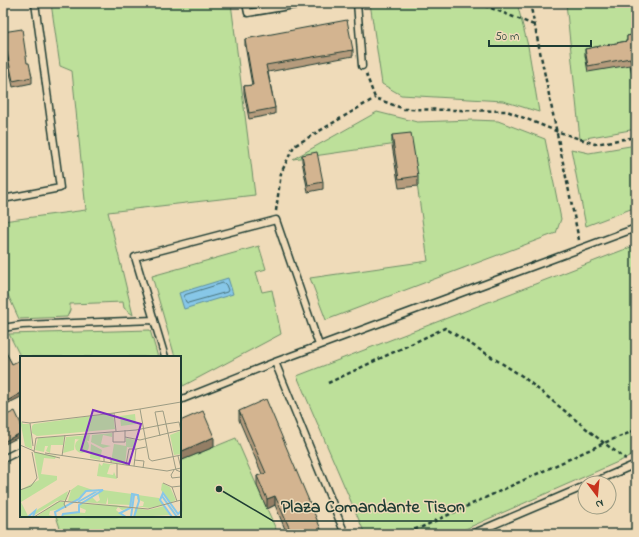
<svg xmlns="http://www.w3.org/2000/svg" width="639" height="537" viewBox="0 0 639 537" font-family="'Indie Flower',sans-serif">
<rect width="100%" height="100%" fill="#efdbb9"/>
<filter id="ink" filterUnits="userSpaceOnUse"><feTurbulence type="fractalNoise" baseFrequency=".025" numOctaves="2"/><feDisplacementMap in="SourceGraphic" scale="8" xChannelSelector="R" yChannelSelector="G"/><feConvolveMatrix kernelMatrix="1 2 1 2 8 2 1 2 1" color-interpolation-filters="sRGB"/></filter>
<g filter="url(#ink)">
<!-- green -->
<path fill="#bde09a" stroke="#6e8e67" d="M 51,3 L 231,3 L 255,195 L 108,212 L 133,315 L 124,308 L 123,302 L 70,304 L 70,310 L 67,317 L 19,319 L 3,284 L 3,221 L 86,210 L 72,71 L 60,66 Z
M 370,3 L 517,3 L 528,46 L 539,112 L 503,101 L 401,95 L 382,84 Z
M 566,3 L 636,3 L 636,129 L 580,139 Z
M 377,112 L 417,122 L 473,120 L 498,121 L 545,139 L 561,219 L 556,233 L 326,320 L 310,278 L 428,261 L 411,142 L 293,159 Z
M 636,145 L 636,207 L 586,226 L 571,149 L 589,153 Z
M 636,245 L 636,454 L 454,534 L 365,534 L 297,376 Z
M 259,246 L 266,269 L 256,272 L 262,292 L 272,290 L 281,334 L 183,386 L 180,373 L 180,357 L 175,357 L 152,276 Z
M 150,330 L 158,357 L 21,357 L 21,358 L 9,334 Z
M 236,438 L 278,534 L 62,534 L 56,516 L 180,516 L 180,461 Z"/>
<!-- water -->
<path fill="#87c7e8" stroke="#5d90a0" d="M 228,278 L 233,294 L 184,309 L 179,293 Z"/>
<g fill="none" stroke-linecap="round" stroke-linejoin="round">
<!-- shore -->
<path stroke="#49747c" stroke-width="1" d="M 224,283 L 226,285 L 228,290 L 227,292 L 188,303 L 186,302 L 184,297 L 185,295 Z"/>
<defs>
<path id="lane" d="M 246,3 L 248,13 L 306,3
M 357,3 L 362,66
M 3,199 L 60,188 L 35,3
M 3,328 L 22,325 L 154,320
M 165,357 L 135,257 L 276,220 L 319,345
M 275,362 L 345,534
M 180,400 L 275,362 L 636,228
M 3,459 L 21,450
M 592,483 L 636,464
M 472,534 L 585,486"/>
</defs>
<!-- lane casing -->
<use href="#lane" stroke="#1f3d34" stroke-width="9"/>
<!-- path -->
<path stroke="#1f3d34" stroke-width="2.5" stroke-dasharray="4 3" stroke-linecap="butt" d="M 478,3 L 534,25
M 530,3 L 579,240
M 366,74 L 375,98 L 404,109 L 507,111 L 556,131 L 595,144 L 636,137
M 276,211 L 281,173 L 294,146 L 375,98
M 328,383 L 445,328 L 522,376 L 604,443 L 626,459
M 401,534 L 422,527 L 604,443 L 636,430"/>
<!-- lane -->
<use href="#lane" stroke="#efdbb9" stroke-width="6"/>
</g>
<!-- wall -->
<path fill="#b59b7c" stroke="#1f3d34" d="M 3,32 L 27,63 L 32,77 L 32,83 L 13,87 L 7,58 L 3,59 Z
M 636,34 L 636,72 L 632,73 L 630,65 L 588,72 L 585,55 L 585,49 L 627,41 L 627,36 Z
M 245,39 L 353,50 L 353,56 L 268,72 L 275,108 L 275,114 L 249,119 L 244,93 L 244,86 L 252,85 L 245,45 Z
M 392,135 L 418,176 L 418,186 L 399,188 L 392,145 Z
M 302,155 L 323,182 L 323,189 L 308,192 L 302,161 Z
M 3,347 L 12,364 L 7,404 L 3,397 Z
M 239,411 L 323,534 L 287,534 L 275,505 L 267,509 L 257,486 L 257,476 L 262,474 L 239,420 Z"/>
<!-- shaded-wall -->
<path fill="#947e65" stroke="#1f3d34" d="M 21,393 L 21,397 L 7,404 L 7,401 Z
M 21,433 L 21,436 L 3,445 L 3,442 Z
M 214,437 L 214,447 L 180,461 L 180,452 Z
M 275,496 L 275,505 L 267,509 L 267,499 Z"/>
<!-- building -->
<path fill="#d3b490" stroke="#1f3d34" d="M 347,20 L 353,50 L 266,65 L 275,108 L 249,113 L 244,86 L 253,85 L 245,39 Z
M 22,29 L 27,63 L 29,63 L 32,77 L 13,81 L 7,52 L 3,52 L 3,32 Z
M 636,34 L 636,66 L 632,66 L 630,58 L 588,66 L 585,49 L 627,41 L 627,36 Z
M 411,133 L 418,176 L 399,179 L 392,135 Z
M 317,152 L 323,182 L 308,185 L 302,155 Z
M 3,347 L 12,364 L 20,360 L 21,361 L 21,393 L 7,401 L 3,393 Z
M 266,399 L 323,534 L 292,534 L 275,496 L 267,499 L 257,476 L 266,473 L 239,411 Z
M 15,411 L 21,424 L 21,433 L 3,442 L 3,417 Z
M 203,411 L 214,437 L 180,452 L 180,421 Z"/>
</g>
<!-- overview -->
<g transform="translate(20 356)">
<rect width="161" height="161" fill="#efdbb9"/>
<path d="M 93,57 L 95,73 L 17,80 L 12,77 L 12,70 L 14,68 ZM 115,58 L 116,68 L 101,70 L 100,60 ZM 0,64 L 3,68 L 10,68 L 12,93 L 5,90 ZM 160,75 L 161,98 L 154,99 L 150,79 ZM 92,77 L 92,81 L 83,79 L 81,88 L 91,90 L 83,92 L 71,86 L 72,79 ZM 70,79 L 69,85 L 55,83 L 54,94 L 43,97 L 46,81 ZM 44,80 L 43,89 L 31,89 L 30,97 L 26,95 L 28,90 L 25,90 L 24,96 L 15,94 L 18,82 ZM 106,82 L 115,84 L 116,92 L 107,91 L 105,108 L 91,106 L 94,88 L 106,90 ZM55 90a7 7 0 1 1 14 0a7 7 0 1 1-14 0ZM 71,88 L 82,94 L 80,104 L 70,102 ZM 14,96 L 36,100 L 35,103 L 24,102 L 21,118 L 37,120 L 37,124 L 1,146 L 8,160 L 0,161 L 0,134 L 19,124 ZM 79,107 L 82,110 L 83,107 L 96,109 L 90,109 L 87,118 L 93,119 L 94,116 L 97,123 L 77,120 ZM 142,127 L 150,131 L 156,144 L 150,147 L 141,134 ZM 58,129 L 73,134 L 66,135 L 55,145 L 48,145 L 51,134 ZM 83,134 L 112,138 L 111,149 L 88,148 L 88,141 L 86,148 L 62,146 L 72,141 L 77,146 L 80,144 L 78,137 ZM 48,135 L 46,144 L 37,145 L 13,160 L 15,155 ZM 118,139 L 139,142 L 143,149 L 129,152 L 116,150 L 123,150 L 124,146 L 117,143 ZM 37,146 L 45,146 L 45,152 L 30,155 L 29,159 L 36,161 L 16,161 ZM 60,148 L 96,149 L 110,152 L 102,154 L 98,151 L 96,154 L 104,161 L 43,161 L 43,158 L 55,156 L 65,157 L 66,154 L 59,151 ZM 144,150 L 151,159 L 114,161 L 115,152 L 128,154 Z" fill="#bde09a"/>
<path fill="none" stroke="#87c7e8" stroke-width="2" d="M 142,140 L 157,161M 58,146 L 79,134M 8,161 L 15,155 L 13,161M 36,161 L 35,156 L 59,143 L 66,135 L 83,134 L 59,149 L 59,156 L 43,158 L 42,161M 106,161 L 100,157 L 110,152 L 112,138 L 118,139 L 119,145 L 114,161M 111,161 L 114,139M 152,161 L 140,144 L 143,137 L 158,158 L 161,155"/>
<path fill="none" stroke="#9c9c84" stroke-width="1" d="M 120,53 L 161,46M 2,66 L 10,67 L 13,90M 10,67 L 94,57M 96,75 L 94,57 L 120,53 L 129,103 L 132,105 L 161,99M 93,76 L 93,86 L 105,86 L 105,74M 140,80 L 135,56 L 143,55 L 146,68 L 159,66 L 161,75M 105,81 L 120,84 L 161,74M 0,89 L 14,95M 25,97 L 147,115 L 161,112M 42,100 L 45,79M 158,100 L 161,112M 40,102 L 14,96 L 16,82 L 116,74 L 146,68 L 156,114 L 161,116M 114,104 L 124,105 L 123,112M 84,106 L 84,101 L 91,102 L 91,107M 97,108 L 97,122M 106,109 L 109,93 L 116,93M 114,110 L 116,93 L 126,91M 154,114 L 151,119 L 152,122 L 161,121M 143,127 L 152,131 L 161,130M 152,131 L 157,145M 0,134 L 11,130 L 17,122 L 12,96M 46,152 L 44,148 L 50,134M 14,161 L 40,145 L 128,153 L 161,144"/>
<path fill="#7b2cbf" fill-opacity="0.15" stroke="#7b2cbf" stroke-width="2" d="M 73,54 L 121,68 L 109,108 L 61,94 Z"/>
<rect width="161" height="161" fill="none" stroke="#1f3d34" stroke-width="2"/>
</g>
<!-- callouts -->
<path fill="none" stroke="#1f3d34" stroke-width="1.5" d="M219 489L273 521H473"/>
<circle fill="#1f3d34" stroke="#efdbb9" stroke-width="1.5" cx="219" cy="489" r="4"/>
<g font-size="18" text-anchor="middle" font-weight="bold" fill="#1f3d34" stroke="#efdbb9" stroke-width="3" stroke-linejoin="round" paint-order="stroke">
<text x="373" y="512">Plaza Comandante Tison</text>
</g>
<!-- margin -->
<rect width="639" height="537" fill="none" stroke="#efdbb9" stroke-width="16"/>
<rect x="8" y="8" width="623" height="521" fill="none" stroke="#1f3d34" stroke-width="1.5" filter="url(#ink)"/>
<!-- north arrow -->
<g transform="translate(597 495) rotate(164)"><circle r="19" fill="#efdbb9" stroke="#9c9c84"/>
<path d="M0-3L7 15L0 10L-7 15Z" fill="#c8321e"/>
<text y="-6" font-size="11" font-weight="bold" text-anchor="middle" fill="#1f3d34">N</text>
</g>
<!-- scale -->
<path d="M489 40v6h102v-6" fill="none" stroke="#1f3d34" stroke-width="2"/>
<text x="495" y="40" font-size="12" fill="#1f3d34" stroke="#efdbb9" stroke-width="3" paint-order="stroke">50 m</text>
</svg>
